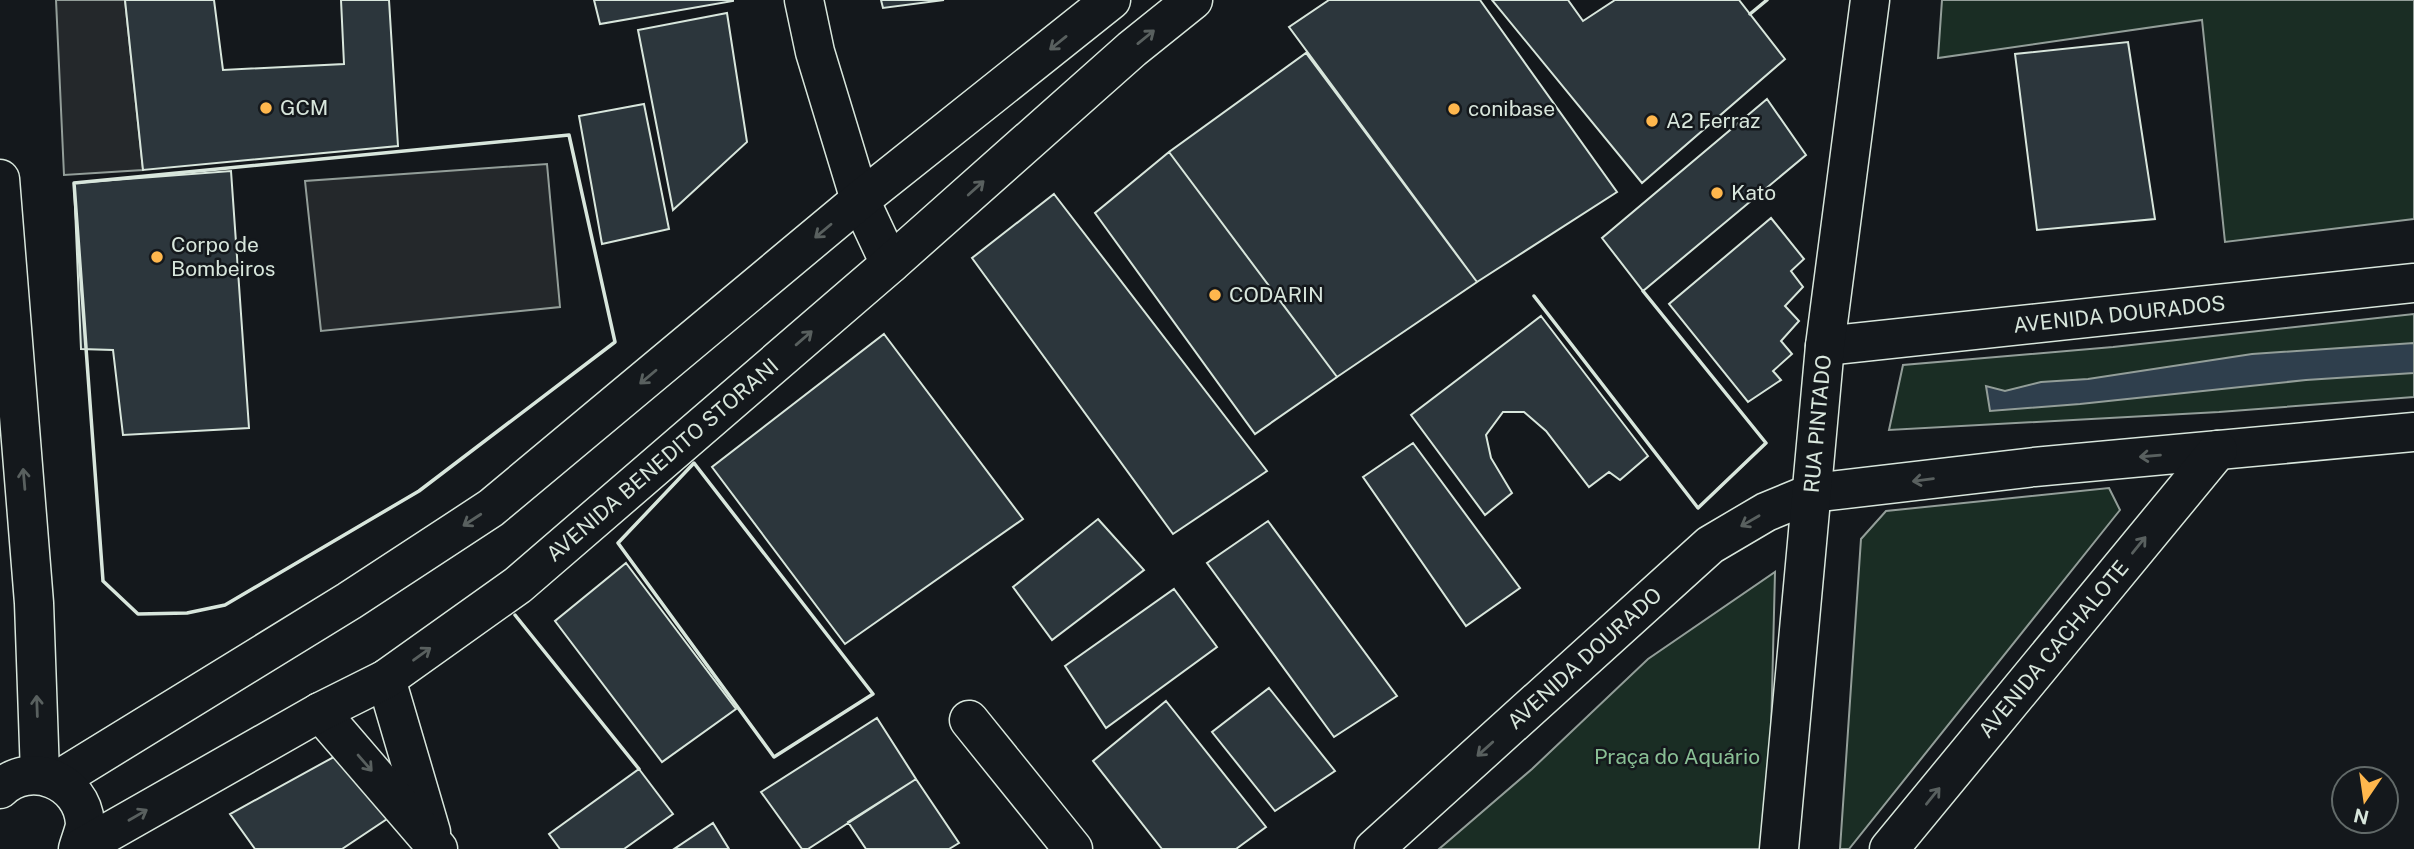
<svg xmlns="http://www.w3.org/2000/svg" width="2414" height="849" viewBox="0 0 2414 849" font-family="'Public Sans',sans-serif">
<rect width="100%" height="100%" fill="#14181c"/>
<!-- green -->
<path fill="#1a2d24" stroke="#939e99" stroke-width="2" d="M 1942,0 L 2414,0 L 2414,219 L 2225,242 L 2202,20 L 1938,58 Z
M 2414,314 L 2414,397 L 2219,412 L 1889,430 L 1903,365 L 2113,347 Z
M 2109,488 L 2120,510 L 1849,849 L 1840,849 L 1861,539 L 1886,511 Z
M 1775,572 L 1771,734 L 1762,849 L 1439,849 L 1532,769 L 1648,659 Z"/>
<!-- parking -->
<path fill="#24282b" stroke="#939e99" stroke-width="2" d="M 56,0 L 125,0 L 143,170 L 64,175 Z
M 547,164 L 560,307 L 321,331 L 305,181 Z"/>
<!-- water -->
<path fill="#2f3f4d" stroke="#939e99" stroke-width="2" d="M 2414,343 L 2414,373 L 2306,380 L 2080,404 L 1990,411 L 1986,386 L 2005,391 L 2041,382 L 2088,379 L 2252,354 Z"/>
<!-- building -->
<path fill="#2c363c" stroke="#d8e6dc" stroke-width="2" d="M 125,0 L 214,0 L 223,70 L 344,64 L 341,0 L 389,0 L 398,146 L 143,170 Z
M 594,0 L 733,0 L 733,1 L 600,24 Z
M 881,0 L 944,0 L 883,8 Z
M 1329,0 L 1480,0 L 1617,192 L 1477,282 L 1289,27 Z
M 1492,0 L 1568,0 L 1583,21 L 1615,0 L 1739,0 L 1785,59 L 1642,183 Z
M 727,13 L 747,142 L 673,210 L 638,30 Z
M 2128,42 L 2155,219 L 2037,230 L 2015,54 Z
M 1306,53 L 1477,282 L 1337,377 L 1169,152 Z
M 1767,99 L 1806,155 L 1643,291 L 1602,238 Z
M 644,104 L 669,229 L 602,244 L 579,116 Z
M 1169,152 L 1337,377 L 1255,434 L 1095,213 Z
M 231,171 L 249,428 L 123,435 L 113,350 L 81,349 L 74,183 Z
M 1054,194 L 1267,471 L 1173,534 L 972,258 Z
M 1771,218 L 1804,259 L 1791,271 L 1803,287 L 1785,306 L 1799,321 L 1781,341 L 1792,354 L 1773,371 L 1781,380 L 1748,402 L 1669,304 Z
M 1541,316 L 1648,456 L 1620,480 L 1609,472 L 1589,487 L 1546,431 L 1524,412 L 1503,412 L 1486,435 L 1491,458 L 1512,493 L 1485,515 L 1411,415 Z
M 884,334 L 1023,519 L 845,644 L 712,467 Z
M 1413,443 L 1520,588 L 1466,626 L 1363,477 Z
M 1098,519 L 1144,570 L 1052,640 L 1013,587 Z
M 1268,521 L 1397,696 L 1334,737 L 1207,563 Z
M 626,563 L 736,709 L 662,762 L 555,621 Z
M 1174,589 L 1217,647 L 1106,728 L 1065,666 Z
M 1269,688 L 1335,771 L 1275,811 L 1212,732 Z
M 1166,701 L 1266,827 L 1236,849 L 1162,849 L 1093,761 Z
M 877,718 L 916,779 L 808,849 L 802,849 L 761,792 Z
M 341,753 L 387,819 L 342,849 L 255,849 L 230,814 Z
M 639,769 L 673,814 L 624,849 L 560,849 L 549,834 Z
M 916,779 L 959,843 L 949,849 L 866,849 L 848,822 Z
M 713,823 L 729,849 L 674,849 Z"/>
<g fill="none" stroke-linecap="round" stroke-linejoin="round">
<defs>
<g id="minor">
<path d="M 804,0 L 815,52 L 860,200 L 890,264"/>
<path d="M 0,179 L 34,603 L 40,774"/>
<path id="s1" d="M 1825,346 L 2414,283"/>
<path d="M 386,679 L 431,832"/>
<path d="M 320,712 L 438,849"/>
<path d="M 969,720 L 1073,849"/>
<path id="s2" d="M 1374,849 L 1710,545 L 1766,512 L 1812,493 L 2034,467 L 2414,432"/>
<path id="s3" d="M 1779,849 L 1825,346 L 1870,0"/>
<path id="s4" d="M 1889,849 L 2218,450"/>
</g>
<g id="secondary">
<path d="M 58,780 L 349,601 L 491,508 L 860,200 L 1111,0"/>
<path d="M 0,789 C 30,760 82,780 85,823 C 85,830 80,841 78,849"/>
<path id="s5" d="M 79,849 L 320,712 L 386,679 L 518,585 L 890,264 L 1132,49 L 1193,0"/>
</g>
</defs>
<!-- minor casing -->
<use href="#minor" stroke="#d8e6dc" stroke-width="41"/>
<!-- secondary casing -->
<use href="#secondary" stroke="#d8e6dc" stroke-width="41"/>
<!-- minor -->
<use href="#minor" stroke="#14181c" stroke-width="38"/>
<!-- secondary -->
<use href="#secondary" stroke="#14181c" stroke-width="38"/>
<!-- wall -->
<path stroke="#d8e6dc" stroke-width="3.5" d="M 1750,14 L 1767,0
M 569,135 L 615,342 L 419,491 L 225,605 L 187,613 L 138,614 L 103,581 L 74,183 Z
M 1534,296 L 1698,508 L 1766,443 L 1643,291
M 694,463 L 873,694 L 774,757 L 618,543 Z
M 515,615 L 639,769"/>
</g>
<!-- one-way arrows -->
<defs><path id="oneway-shaft" d="M-6 0H5M1.5-3L5.5 0L1.5 3" fill="none" stroke-width="1.6" stroke-linecap="round" stroke-linejoin="round" transform="scale(1.75)"/></defs>
<g stroke="#59605f">
<use href="#oneway-shaft" transform="translate(1146 37) rotate(-39)"/>
<use href="#oneway-shaft" transform="translate(1058 43) rotate(141)"/>
<use href="#oneway-shaft" transform="translate(976 188) rotate(-42)"/>
<use href="#oneway-shaft" transform="translate(823 231) rotate(140)"/>
<use href="#oneway-shaft" transform="translate(804 338) rotate(-41)"/>
<use href="#oneway-shaft" transform="translate(648 377) rotate(140)"/>
<use href="#oneway-shaft" transform="translate(2150 456) rotate(175)"/>
<use href="#oneway-shaft" transform="translate(24 479) rotate(-95)"/>
<use href="#oneway-shaft" transform="translate(1923 480) rotate(173)"/>
<use href="#oneway-shaft" transform="translate(472 520) rotate(147)"/>
<use href="#oneway-shaft" transform="translate(1750 521) rotate(150)"/>
<use href="#oneway-shaft" transform="translate(2139 545) rotate(-51)"/>
<use href="#oneway-shaft" transform="translate(422 654) rotate(-36)"/>
<use href="#oneway-shaft" transform="translate(37 706) rotate(-92)"/>
<use href="#oneway-shaft" transform="translate(1485 749) rotate(138)"/>
<use href="#oneway-shaft" transform="translate(365 763) rotate(49)"/>
<use href="#oneway-shaft" transform="translate(1933 796) rotate(-51)"/>
<use href="#oneway-shaft" transform="translate(138 815) rotate(-30)"/>
</g>
<!-- markers -->
<g fill="#ffb74d" stroke="#14181c" stroke-width="2.5">
<circle cx="266" cy="108" r="7"/>
<circle cx="1454" cy="109" r="7"/>
<circle cx="1652" cy="121" r="7"/>
<circle cx="1717" cy="193" r="7"/>
<circle cx="157" cy="257" r="7"/>
<circle cx="1215" cy="295" r="7"/>
</g>
<g text-anchor="middle" stroke-width="5" stroke-linejoin="round" paint-order="stroke">
<!-- poi labels -->
<g font-size="21" fill="#d8e6dc" stroke="#14181c" text-anchor="start">
<text x="280" y="115">GCM</text>
<text x="1468" y="116">conibase</text>
<text x="1666" y="128">A2 Ferraz</text>
<text x="1731" y="200">Kato</text>
<text x="171" y="252">Corpo de<tspan x="171" dy="24">Bombeiros</tspan></text>
<text x="1229" y="302">CODARIN</text>
</g>
<!-- street labels -->
<g font-size="21" fill="#d8e6dc" stroke="#14181c">
<text dy="7" stroke="none"><textPath href="#s1" startOffset="296">AVENIDA DOURADOS</textPath></text>
<text dy="7" stroke="none"><textPath href="#s3" startOffset="427">RUA PINTADO</textPath></text>
<text dy="7" stroke="none"><textPath href="#s5" startOffset="704">AVENIDA BENEDITO STORANI</textPath></text>
<text dy="7" stroke="none"><textPath href="#s4" startOffset="259">AVENIDA CACHALOTE</textPath></text>
<text dy="7" stroke="none"><textPath href="#s2" startOffset="284">AVENIDA DOURADO</textPath></text>
</g>
<!-- park labels -->
<g font-size="21" fill="#8ac095" stroke="#14181c">
<text x="1677" y="764">Praça do Aquário</text>
</g>
</g>
<!-- north arrow -->
<g transform="translate(2365 800) rotate(193)"><circle r="33" fill="#14181c" stroke="#626a69" stroke-width="2"/>
<path d="M0-5L12 26L0 18L-12 26Z" fill="#ffb74d"/>
<text y="-10" font-size="19" font-weight="bold" text-anchor="middle" fill="#d8e6dc">N</text>
</g>
</svg>
